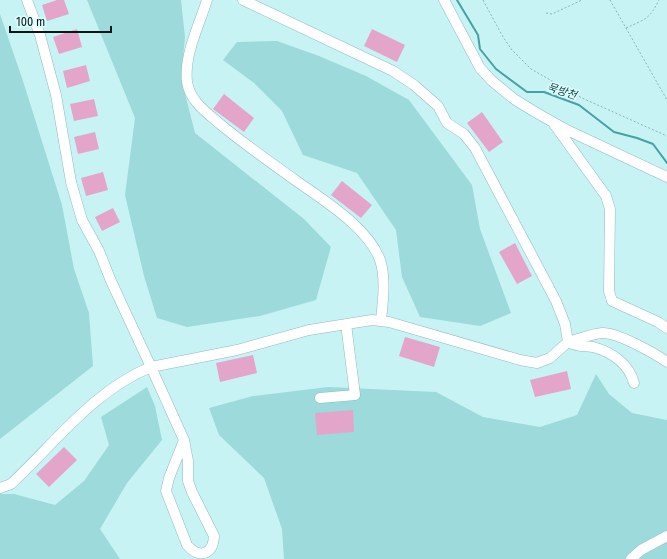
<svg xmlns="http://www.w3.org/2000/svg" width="667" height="559" viewBox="0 0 667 559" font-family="'Fira Sans Condensed','Noto Sans KR',sans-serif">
<rect width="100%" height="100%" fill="#c8f3f4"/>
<!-- green -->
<path fill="#9ddadb" d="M 87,0 L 181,0 L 185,37 L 181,78 L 195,133 L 304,219 L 331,247 L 316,300 L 260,316 L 187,327 L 157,318 L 144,276 L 125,195 L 135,118 Z
M 0,14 L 23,81 L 62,205 L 74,269 L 89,313 L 93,366 L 0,439 Z
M 277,41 L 319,56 L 366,76 L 409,100 L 472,185 L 480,229 L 511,313 L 480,326 L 420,317 L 402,277 L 396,230 L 357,173 L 303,155 L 282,111 L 254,83 L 223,60 L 237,42 Z
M 596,374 L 609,394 L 632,413 L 667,420 L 667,559 L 284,559 L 282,529 L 264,478 L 219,435 L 209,408 L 253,396 L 328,387 L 436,392 L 483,417 L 540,427 L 577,415 Z
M 147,387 L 155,406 L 162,440 L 127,483 L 100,529 L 120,559 L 0,559 L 0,494 L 14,494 L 55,505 L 84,481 L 109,445 L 101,417 Z"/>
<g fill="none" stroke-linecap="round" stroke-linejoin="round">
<!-- stream -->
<path stroke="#44a2a5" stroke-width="2" d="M 457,0 L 478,35 L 480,49 L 496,69 L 527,92 L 544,92 L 579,105 L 614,132 L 637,138 L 653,144 L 667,163"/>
</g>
<!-- building -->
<path fill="#e4a5ca" d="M 57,0 L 64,0 L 69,14 L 47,21 L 42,5 Z
M 77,29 L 82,47 L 59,54 L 53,37 Z
M 372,29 L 405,45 L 397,62 L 364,46 Z
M 86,65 L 90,81 L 67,88 L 63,71 Z
M 224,94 L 254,118 L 244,132 L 213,109 Z
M 94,99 L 98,116 L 74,121 L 70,104 Z
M 482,112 L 503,142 L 489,152 L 467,123 Z
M 95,132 L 99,149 L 78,154 L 74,137 Z
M 103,172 L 108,190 L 86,196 L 81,178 Z
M 342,181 L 372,205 L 361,218 L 331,195 Z
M 113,208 L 120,222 L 102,231 L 95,217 Z
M 515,243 L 532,276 L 517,284 L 499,252 Z
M 405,337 L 440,347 L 434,367 L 399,356 Z
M 253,355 L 257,373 L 220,382 L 216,363 Z
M 567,371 L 571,389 L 535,397 L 530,380 Z
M 353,410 L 354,432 L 317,435 L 315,413 Z
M 64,447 L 77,460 L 49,487 L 36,474 Z"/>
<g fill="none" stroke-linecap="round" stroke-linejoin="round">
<defs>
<path id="minor" d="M 207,0 C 199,26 184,54 187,82 C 190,101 206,112 220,124 C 244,144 270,162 295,180 C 323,200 368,227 380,260 C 386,277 383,302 381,320
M 444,0 L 480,68 L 492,81 L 514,99 L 535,112 L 567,130 L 667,177
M 554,124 L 606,196 L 610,209 L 609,291 L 612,301 L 658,322 L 667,328
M 568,342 C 579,339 591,334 602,333 C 617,332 654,353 667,362
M 568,342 C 580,348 582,345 593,347 C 612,352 629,364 634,383
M 320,398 L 355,395 L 346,324
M 184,440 L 169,478 L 166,491 L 187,545 C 199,559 213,555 214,536 L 192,492 L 188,481 L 188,461 L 184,440 L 151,367 L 237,350 L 309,330 L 372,320 L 389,322 L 520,360 L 537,363 L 550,358 L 568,342 L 565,324 L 556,301 L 475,148 L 464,134 L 447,123 L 438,106 L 414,85 L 393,71 L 243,0
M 0,488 L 11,484 C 55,443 94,390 151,367 L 111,281 L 99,251 L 82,220 L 71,182 L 56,95 L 40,35 L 27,0
M 631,559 L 641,550 L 667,536"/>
</defs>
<!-- minor casing -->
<use href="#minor" stroke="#91babb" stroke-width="11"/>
<!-- path -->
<path stroke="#8eb1b2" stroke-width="1" stroke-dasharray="2 2" stroke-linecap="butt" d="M 483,0 L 503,37 L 512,50 L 531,69 L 582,98 L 667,136
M 610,0 L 667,100
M 546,13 L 552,14 L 582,0
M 626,28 C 645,19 649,20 659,0"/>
<!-- minor -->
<use href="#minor" stroke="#fff" stroke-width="10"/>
</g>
<g text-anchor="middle" stroke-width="3" stroke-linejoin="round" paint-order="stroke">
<!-- water labels -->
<g font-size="11" font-style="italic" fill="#174243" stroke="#dcfeff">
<text transform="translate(562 91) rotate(18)" y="4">묵방천</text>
</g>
</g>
<!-- scale -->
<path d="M10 26v6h101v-6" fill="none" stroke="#071717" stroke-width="2"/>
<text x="16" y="26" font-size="12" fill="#071717" stroke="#dcfeff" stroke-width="3" paint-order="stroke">100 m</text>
</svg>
